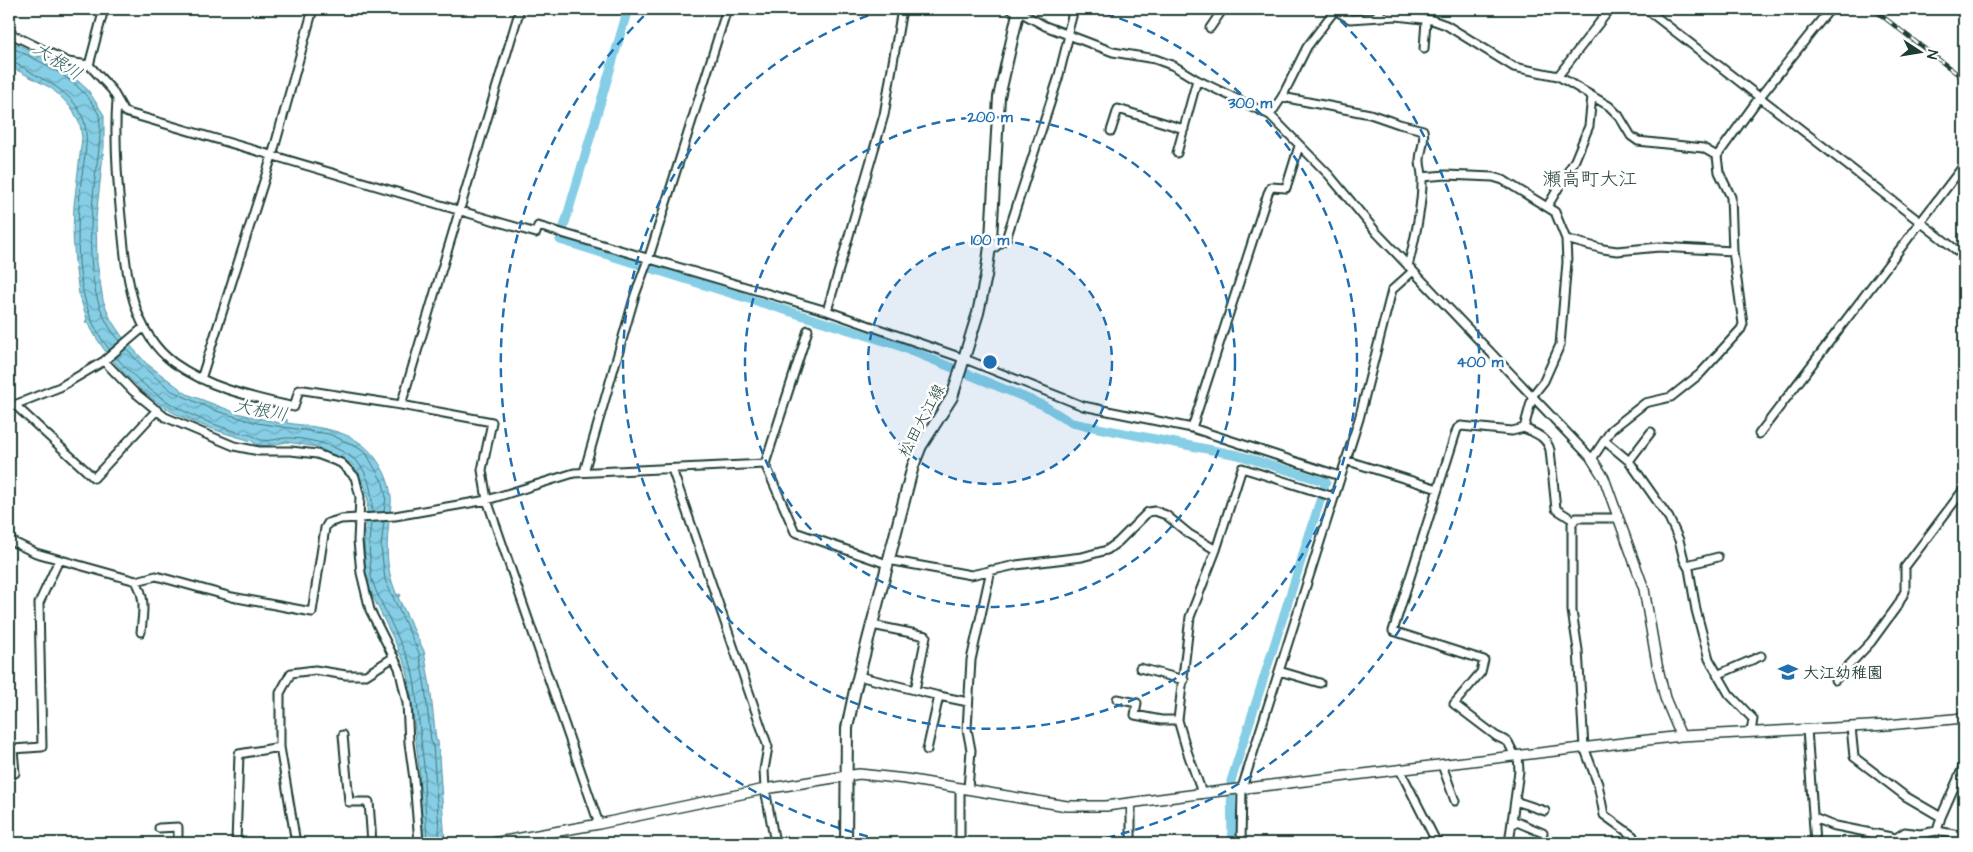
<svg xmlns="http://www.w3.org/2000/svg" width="1973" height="852" viewBox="0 0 1973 852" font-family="'Architects Daughter','Klee One',sans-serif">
<defs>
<pattern id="water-waves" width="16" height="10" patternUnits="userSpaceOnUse" patternTransform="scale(1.25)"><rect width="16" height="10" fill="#85cee5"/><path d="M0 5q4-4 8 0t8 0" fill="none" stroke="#6ca8ba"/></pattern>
</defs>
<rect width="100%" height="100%" fill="#fff"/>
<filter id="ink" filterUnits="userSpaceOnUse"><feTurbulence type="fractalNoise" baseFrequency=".02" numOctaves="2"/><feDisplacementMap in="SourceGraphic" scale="10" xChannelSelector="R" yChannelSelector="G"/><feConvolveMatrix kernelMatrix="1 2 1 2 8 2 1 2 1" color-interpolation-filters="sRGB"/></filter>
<g filter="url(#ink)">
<!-- water -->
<path fill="url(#water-waves)" stroke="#5c949e" d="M 9,40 L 63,68 L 77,80 L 88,90 L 104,115 L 104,147 L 96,218 L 97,262 L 103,300 L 111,320 L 121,335 L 146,363 L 187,394 L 237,413 L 279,423 L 285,422 L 287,419 L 287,423 C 329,429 363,430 384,472 C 389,483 392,494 391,505 C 387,539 383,563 397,595 L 400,594 L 401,596 L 398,597 L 424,651 L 430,686 L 436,740 L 438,741 L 445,843 L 423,843 L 418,779 L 420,777 L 410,686 L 406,666 L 400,653 L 396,653 L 396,651 L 399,650 L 371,593 L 366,578 L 364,543 L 368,501 L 365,487 L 352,464 L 317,447 L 287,442 L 264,446 L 255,444 L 252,441 C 226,434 201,426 176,414 C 143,397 102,355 88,322 L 85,323 L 87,319 L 79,294 L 75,263 L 73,233 L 74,205 L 82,138 L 80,125 L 73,110 L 62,98 L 51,88 L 9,66 Z"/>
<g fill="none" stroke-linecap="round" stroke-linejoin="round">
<!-- shore -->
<path stroke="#48777b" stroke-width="1" d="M 9,46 C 42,63 80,78 98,113 C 103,124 98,157 96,170 C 90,221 81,301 120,341
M 9,62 C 19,63 30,72 39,77 C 59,87 80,102 85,125 C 89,143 83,164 81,182 C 76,233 73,309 110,350
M 126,348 L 142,366 L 172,391 L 213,410 L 257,423 L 329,434 L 355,446 L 366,453 L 383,483 L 386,497 L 384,512
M 116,357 C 152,398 189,418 241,433 C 245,434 251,434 255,437 C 258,438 258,440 262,440 C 271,442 282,437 291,438 C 312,439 339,446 355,460 C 369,472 373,495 372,513
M 384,521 L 381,547 L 385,580 L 419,653 L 425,687 L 431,741 L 433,745 L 440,843
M 371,522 L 369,543 L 371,577 L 376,591 L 411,665 L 415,685 L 425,776 L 424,782 L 427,843"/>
<!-- canal -->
<path stroke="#85cee5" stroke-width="9" d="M 628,9 L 560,240 L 897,345 L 1043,405 L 1072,423 L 1238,455 L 1326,482 L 1231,781 L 1232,843"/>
<defs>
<path id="minor" d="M 104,9 L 89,65 L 112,90 L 124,111 L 128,113 L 536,233 L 538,226 L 827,311 L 965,359 L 1083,406 L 1192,428 L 1340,476
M 1010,9 L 1018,11 L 1045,26 L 1113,52 L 1155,59 L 1174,66 L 1197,80 L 1270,115 L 1329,175 L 1377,233 L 1592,459 L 1612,429 L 1645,403 L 1671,397 L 1700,374 L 1741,329 L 1743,324 L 1733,251 L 1731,197 L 1719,172 L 1717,156 L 1759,98 L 1830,9
M 1333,9 L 1350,19 L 1396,16 L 1432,20 L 1446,25 L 1514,67 L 1558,76 L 1609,106 L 1619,116 L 1631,136 L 1638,141 L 1703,148 L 1717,156
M 1646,9 L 1964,256
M 1375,17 L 1382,9
M 1210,28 L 1223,9
M 9,33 L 68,62 L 89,65
M 1067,35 L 1074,9
M 1424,49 L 1426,20
M 1558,76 L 1610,9
M 1282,97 L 1370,114 L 1399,124 L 1423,130 C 1426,141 1420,150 1420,161 C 1420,166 1422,171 1422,176 C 1423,204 1415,239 1408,266
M 117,100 C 114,140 117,178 121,217 C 126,268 129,330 174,363 C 211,389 252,397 294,407 L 299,390 L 304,390 L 401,405 L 492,422 L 482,470 L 487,500 L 599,824
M 1270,115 L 1282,97 L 1307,47 L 1335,10
M 1111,131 L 1118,109 L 1184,129
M 1177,153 L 1197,80
M 1422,177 L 1446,175 L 1493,177 L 1503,180 L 1555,212 L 1566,239 L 1567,262 L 1560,345 L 1544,381 L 1533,395 L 1524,428
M 1547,207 L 1575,160 L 1589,126 L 1592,96
M 1566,239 L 1603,249 L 1617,251 L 1659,247 L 1733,251
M 989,252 L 1006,239 L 1058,79 L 1069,35
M 827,311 L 884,115 L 902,9
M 808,330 L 765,464 L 795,532 L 887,564
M 104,361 L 133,391 L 165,417 L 234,446 L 259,451 L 291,451 L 317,454 L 341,463 L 355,477 L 360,497 L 358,541 L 361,573 L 370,610 L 399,668 L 407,703 L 409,743 L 414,779 L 419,843
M 201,379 L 272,156 L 313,9
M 15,405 L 94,478 L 157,410
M 401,405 L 520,9
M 9,407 L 60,387 L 104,361 L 144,327
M 1192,428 L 1268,193 L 1271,187 L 1286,188 L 1299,146
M 1759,434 L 1964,165
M 1605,441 L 1629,461 L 1669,518 L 1679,540 L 1684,560 L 1689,569 L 1696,610 L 1709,659 L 1729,694 L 1753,719 L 1751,732
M 1345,460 L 1438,489
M 1629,461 L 1651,432
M 672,469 L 768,747 L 764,770 L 765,789 L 775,843
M 584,472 L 635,295 L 649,257 L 727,9
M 1618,518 L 1576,518 L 1572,524 L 1572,611 L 1578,650 L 1584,747 L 1598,784 L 1604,815 L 1633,836 L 1634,843
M 9,540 L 36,553 L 136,581 L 156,576 L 232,597 L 312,612 L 325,528 L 328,523 L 341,519 L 395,516 L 487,500 L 574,473 L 765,464
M 888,560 L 971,575 L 1016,565 L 1082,557 L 1107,550 L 1118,542 L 1148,512 L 1155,511 L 1166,515 L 1189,534 L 1216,550
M 1687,565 L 1718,557
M 136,581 C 146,599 143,612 141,632
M 872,625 L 926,636 L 915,690
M 1140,668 L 1184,680
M 1279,671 L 1320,683
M 1717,675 L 1761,656
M 858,676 L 939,696 L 927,750
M 1835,680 L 1871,642 L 1898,605 L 1905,591 L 1905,567 L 1964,489
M 939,696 L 968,702
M 1117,699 L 1137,703 L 1135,715 L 1161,720 L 1178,720
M 1851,727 L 1854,757 L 1905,796 L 1941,817
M 1807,729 L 1815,843
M 343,735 L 349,802 L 369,802 L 372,843
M 1515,756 L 1508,742 L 1496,736 L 1454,704 L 1481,672 L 1484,660 L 1393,631 L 1457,429 L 1461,426 L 1512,431 L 1524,428 C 1536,434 1546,436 1550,450 L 1556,509 L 1573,520
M 1442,765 L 1455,801
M 1400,770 L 1437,843
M 9,774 L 15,773 L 13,749 L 42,747 L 39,603 L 59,560
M 960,788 L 960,843
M 968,789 L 971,750 L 967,729 L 971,660 L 991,570
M 1201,794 L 1200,787 L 1187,751 L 1178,720 L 1190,617 L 1216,550 L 1242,468 L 1334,497
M 1515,801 L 1545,811
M 1131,804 L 1131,843
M 1814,818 L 1831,825 L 1896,838 L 1905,832 L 1920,834 L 1937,831 L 1964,836
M 1512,820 L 1543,833
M 159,828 L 178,827 L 178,843
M 1937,831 L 1941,817 L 1964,765
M 1510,836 L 1519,771 L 1518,756
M 236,843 L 239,754 L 280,747
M 296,843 L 280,747 L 280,693 L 291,673 L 315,670 L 346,675 L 366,675 L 394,657
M 1241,843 L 1242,788 L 1359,419 L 1392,290 L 1413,271
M 1871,843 L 1875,834"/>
<path id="tertiary" d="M 1592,459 L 1604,478 L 1644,589 L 1657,664 L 1665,698 L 1681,736
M 492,843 L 599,824 L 765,789 L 859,774 L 906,779 L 1067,806 L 1106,806 L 1221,791 L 1681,736 L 1887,725 L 1964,718"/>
<path id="secondary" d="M 846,843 L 847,728 L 855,690 L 913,466 L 921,446 L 952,397 L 978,313 L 986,276 L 991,239 L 999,97 L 1019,9"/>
</defs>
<!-- minor casing -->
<use href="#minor" stroke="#1f3d34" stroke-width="11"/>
<!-- tertiary casing -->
<use href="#tertiary" stroke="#1f3d34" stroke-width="12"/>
<!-- secondary casing -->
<use href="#secondary" stroke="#1f3d34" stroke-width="14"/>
<!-- minor -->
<use href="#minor" stroke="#fff" stroke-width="7"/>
<!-- tertiary -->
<use href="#tertiary" stroke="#fff" stroke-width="9"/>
<!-- secondary -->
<use href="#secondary" stroke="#fff" stroke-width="10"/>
<defs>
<path id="rail" d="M 1873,9 L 1964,79"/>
</defs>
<!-- rail casing -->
<use href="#rail" stroke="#1f3d34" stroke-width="4.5"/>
<!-- rail -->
<use href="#rail" stroke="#fff" stroke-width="2.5" stroke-dasharray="8" stroke-linecap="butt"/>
</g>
</g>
<!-- distance rings -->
<circle cx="990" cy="362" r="122" fill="#1f6fb2" fill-opacity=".12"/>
<g fill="none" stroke="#1f6fb2" stroke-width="2.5" stroke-dasharray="9 6">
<circle cx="990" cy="362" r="122"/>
<circle cx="990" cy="362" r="245"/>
<path d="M1091 9A367 367 0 1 1 889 9"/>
<path d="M897 843A490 490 0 0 1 650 10M1330 10A490 490 0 0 1 1083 843"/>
</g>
<!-- icons -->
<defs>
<symbol id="school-bare" viewBox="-9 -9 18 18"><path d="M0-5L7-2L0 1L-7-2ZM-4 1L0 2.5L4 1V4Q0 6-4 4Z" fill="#1f6fb2" stroke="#fff" stroke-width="2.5" paint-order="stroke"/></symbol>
</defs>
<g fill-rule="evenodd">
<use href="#school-bare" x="1774" y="658" width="28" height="28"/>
</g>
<g text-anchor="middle" stroke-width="5" stroke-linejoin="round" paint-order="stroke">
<!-- street labels -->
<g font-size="16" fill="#1f3d34" stroke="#fff">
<text transform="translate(921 420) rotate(-62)" y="6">松田大江線</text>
</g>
<!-- poi labels -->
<g font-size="16" font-weight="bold" fill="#1f3d34" stroke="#fff" text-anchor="start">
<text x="1803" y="678">大江幼稚園</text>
</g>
<!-- water labels -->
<g font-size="18" font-style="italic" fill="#386160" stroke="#fff">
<text transform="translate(58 61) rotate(33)" y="6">大根川</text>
<text transform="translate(261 410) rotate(11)" y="6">大根川</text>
</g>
<!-- quarter labels -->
<g font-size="19" fill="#1f3d34" stroke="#fff">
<text x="1590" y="185">瀬高町大江</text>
</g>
</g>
<circle cx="990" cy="362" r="8" fill="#1f6fb2" stroke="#fff" stroke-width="2.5"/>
<g font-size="15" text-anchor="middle" font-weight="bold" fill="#1f6fb2" stroke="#fff" stroke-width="5" stroke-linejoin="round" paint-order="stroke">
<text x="1250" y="108">300 m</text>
<text x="990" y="122">200 m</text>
<text x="990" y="245">100 m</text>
<text x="1480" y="367">400 m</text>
</g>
<!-- margin -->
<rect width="1973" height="852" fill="none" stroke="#fff" stroke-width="30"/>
<rect x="15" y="15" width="1943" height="822" fill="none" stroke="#1f3d34" stroke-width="2" filter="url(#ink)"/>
<!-- north arrow -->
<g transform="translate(1920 52) rotate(102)" stroke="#ffffff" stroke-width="4" paint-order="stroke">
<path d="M0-4L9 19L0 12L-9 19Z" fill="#1f3d34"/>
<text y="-8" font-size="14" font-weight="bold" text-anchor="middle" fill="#1f3d34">N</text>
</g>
</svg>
